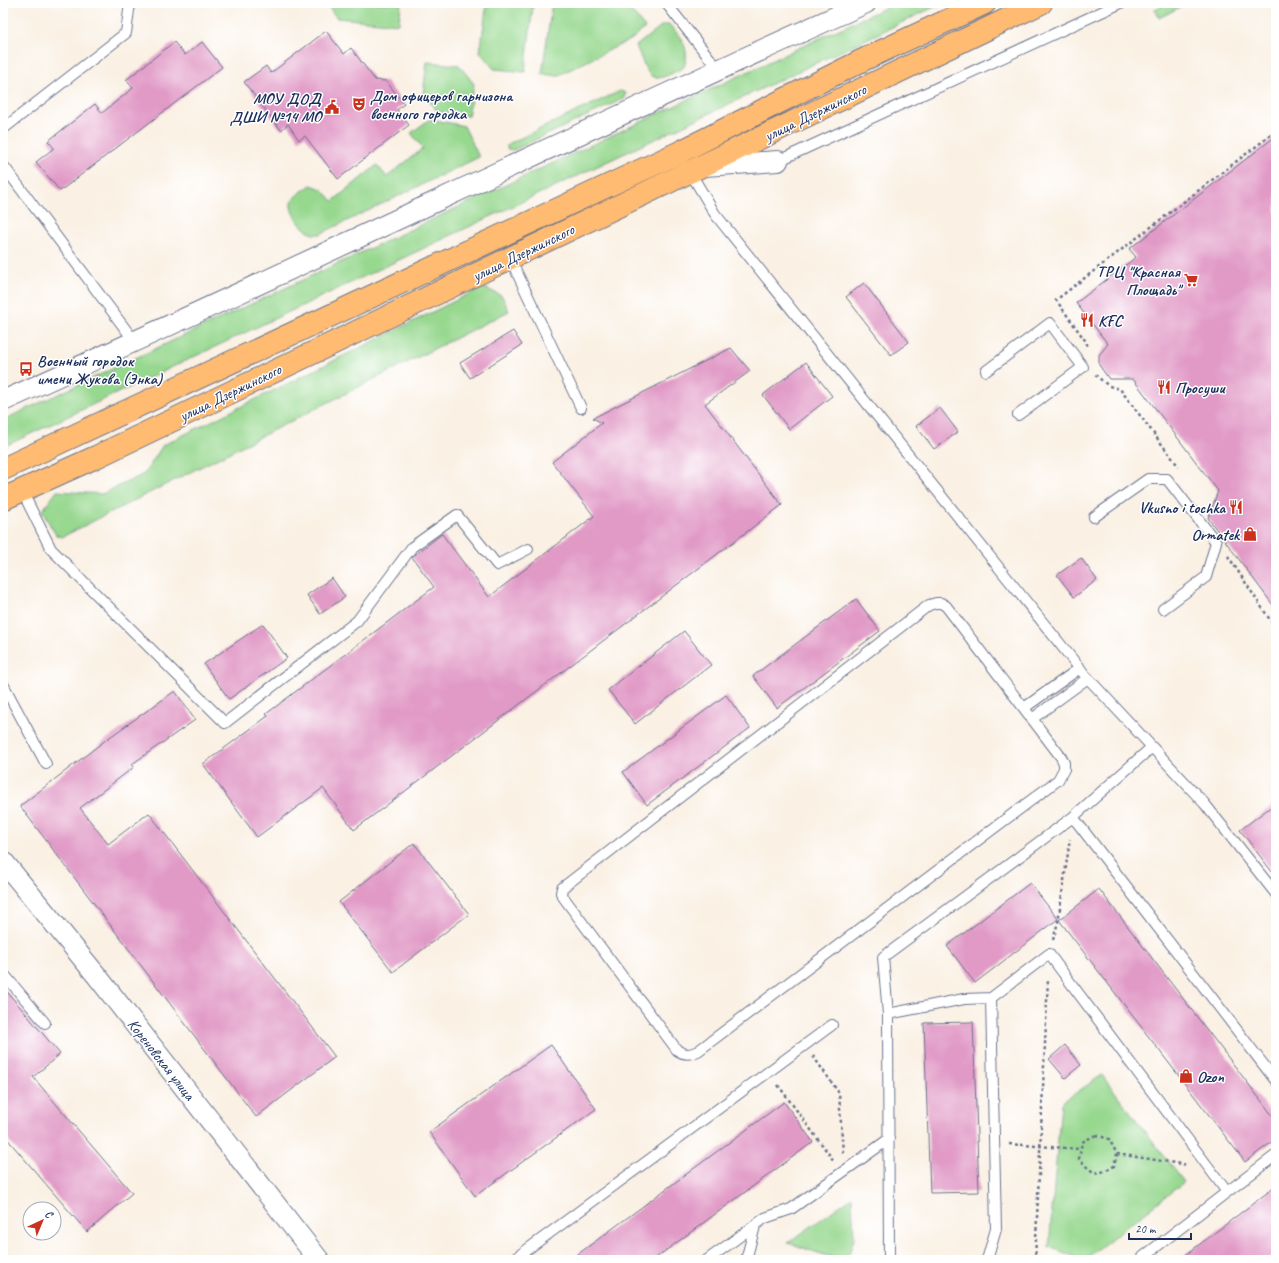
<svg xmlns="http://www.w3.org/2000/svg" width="1279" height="1263" viewBox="0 0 1279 1263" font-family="Caveat,sans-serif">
<rect width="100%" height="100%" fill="#fff"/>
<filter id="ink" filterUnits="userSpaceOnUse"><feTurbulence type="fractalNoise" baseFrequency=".025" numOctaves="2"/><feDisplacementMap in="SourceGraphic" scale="8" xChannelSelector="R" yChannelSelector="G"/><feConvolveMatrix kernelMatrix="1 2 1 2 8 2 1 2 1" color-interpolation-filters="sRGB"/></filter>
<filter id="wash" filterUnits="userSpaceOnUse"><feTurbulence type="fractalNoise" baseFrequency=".012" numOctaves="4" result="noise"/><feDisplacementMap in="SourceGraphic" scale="16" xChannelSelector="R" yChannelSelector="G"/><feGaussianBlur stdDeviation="0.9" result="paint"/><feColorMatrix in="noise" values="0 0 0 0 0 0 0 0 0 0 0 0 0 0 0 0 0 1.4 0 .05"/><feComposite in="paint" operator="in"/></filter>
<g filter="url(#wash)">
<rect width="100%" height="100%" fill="#faf0e3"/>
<!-- green -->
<path fill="#97d88f" stroke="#598476" d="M 325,3 L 401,3 L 399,24 L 337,18 Z
M 487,3 L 533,6 L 525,72 L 494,69 L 480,52 Z
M 552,3 L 625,3 L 645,28 L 632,39 L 557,76 L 542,74 Z
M 895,3 L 943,3 L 3,447 L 3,420 Z
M 1168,3 L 1188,3 L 1159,18 L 1155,10 Z
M 669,24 C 681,37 691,49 684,67 C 649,87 650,79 636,46 L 661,26 Z
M 427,62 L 459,65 L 474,84 L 468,116 L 439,113 L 423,94 Z
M 620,91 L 626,93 L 623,99 L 514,150 L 507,149 L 507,145 L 510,143 Z
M 430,119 L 464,126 L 479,157 L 320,234 C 317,234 313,235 311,233 C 302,229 285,208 293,199 C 297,194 306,189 311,185 L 322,189 L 333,201 L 377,165 L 387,177 L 423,148 L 411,133 Z
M 483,287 L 502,296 L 509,311 L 62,537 L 56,535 L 42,511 L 57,491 L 102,494 L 144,474 L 163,445 Z
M 1102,1075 L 1184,1182 L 1084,1260 L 1049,1247 L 1061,1103 Z
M 852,1197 L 854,1238 L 847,1260 L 840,1260 L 788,1243 Z"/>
<g id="blocks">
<!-- building -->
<path fill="#e19ac6" d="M 326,31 L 344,54 L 351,48 L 375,80 L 386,81 L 404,104 L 397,110 L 409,125 L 338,179 L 305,136 L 299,140 L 288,124 L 281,130 L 244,82 L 266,66 L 271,73 Z
M 174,42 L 185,55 L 202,42 L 222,67 L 60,191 L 36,162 L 54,148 L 48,141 L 95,104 L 102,113 L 133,88 L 126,80 Z
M 1276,136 L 1276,609 L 1208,518 L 1218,491 L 1133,379 L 1109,379 L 1099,365 L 1099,355 L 1108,344 L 1076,303 L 1136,257 L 1129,249 Z
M 864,283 L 909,342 L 891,355 L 846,297 Z
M 513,331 L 522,345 L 470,378 L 460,363 Z
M 731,348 L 750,371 L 705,404 L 782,505 L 354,830 L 323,788 L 257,837 L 203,764 L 268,716 L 266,714 L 434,587 L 412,557 L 442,534 L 489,597 L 594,516 L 552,462 L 602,423 L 593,418 Z
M 806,362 L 832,396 L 789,429 L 763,395 Z
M 940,408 L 958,432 L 934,449 L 916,426 Z
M 1081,558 L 1097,580 L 1074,597 L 1057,575 Z
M 332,578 L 345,597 L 320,614 L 307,595 Z
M 856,599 L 880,631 L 777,708 L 753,676 Z
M 263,624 L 287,658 L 229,699 L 204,664 Z
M 684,631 L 711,665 L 635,724 L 608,690 Z
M 175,691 L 195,720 L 132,764 L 134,767 L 80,808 L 108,844 L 149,813 L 335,1057 L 256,1117 L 20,806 L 107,739 Z
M 726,695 L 750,728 L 647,805 L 623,772 Z
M 1276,803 L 1276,877 L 1240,830 Z
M 414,843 L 469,914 L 393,972 L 339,902 Z
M 1030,883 L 1058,919 L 975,983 L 947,946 Z
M 1099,889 L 1276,1120 L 1276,1139 L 1245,1162 L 1059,920 Z
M 3,987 L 60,1054 L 33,1077 L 132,1193 L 87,1232 L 3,1134 Z
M 973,1022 L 979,1192 L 930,1193 L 924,1023 Z
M 551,1045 L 596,1109 L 475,1196 L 429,1132 Z
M 1065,1045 L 1081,1065 L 1065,1078 L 1049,1059 Z
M 784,1102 L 813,1142 L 653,1260 L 570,1260 Z
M 1276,1186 L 1276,1254 L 1268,1260 L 1179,1260 Z"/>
</g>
</g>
<g filter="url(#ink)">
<use href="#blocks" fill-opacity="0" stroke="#69738d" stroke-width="1"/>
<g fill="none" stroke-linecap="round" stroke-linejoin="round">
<defs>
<path id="service" d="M 666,3 L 718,69
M 3,129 L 126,33 L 130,3
M 778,161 L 1121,3
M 3,165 L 135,342
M 690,172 L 715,214 L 1085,675 L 1204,803 L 1276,894
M 510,258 L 581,408
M 986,371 L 1050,323 L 1083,367 L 1018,415
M 22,491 L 51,549 L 225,723 L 357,621 L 412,547 L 457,515 L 497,565 L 528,549
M 1094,517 L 1148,479 L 1167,479 L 1216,542 L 1206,577 L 1163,609
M 936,603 L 941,603 L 946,606 L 1061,757 L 1064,763 L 1064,769 L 1058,780 L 698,1051 C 690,1055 684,1055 677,1050 L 564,898 L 561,893 L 562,888 L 929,605 Z
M 3,684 L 46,764
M 1024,708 L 1080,668
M 1032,719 L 1088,678
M 1073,817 L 1276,1081
M 3,973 L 45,1023
M 888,1014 L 964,999 L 991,998
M 1227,1192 L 1276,1155
M 513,1260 L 832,1025
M 707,1260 L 765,1218 L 791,1209 L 889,1139
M 746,1260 L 755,1226
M 889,1260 L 888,1014 L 883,957 L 1073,817 L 1152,747
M 987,1260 L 996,1229 L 991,998 L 1049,954 L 1227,1192 L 1143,1257 L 1141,1260"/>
<path id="minor" d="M 704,166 L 778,161
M 3,401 C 292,272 577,132 866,3
M 3,861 L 97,976 L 319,1260"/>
<path id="primary" d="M 3,469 L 680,152 L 867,58 L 985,3
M 3,499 L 96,457 L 1041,3"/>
</defs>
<!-- service casing -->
<use href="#service" stroke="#69738d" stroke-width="12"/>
<!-- minor casing -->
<use href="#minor" stroke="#69738d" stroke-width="22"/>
<!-- primary casing -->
<use href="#primary" stroke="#69738d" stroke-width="24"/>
<!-- path -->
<path stroke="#69738d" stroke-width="2.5" stroke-dasharray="3 3" stroke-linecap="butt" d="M 1087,346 L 1087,343 L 1056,300 L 1276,131
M 1095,375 L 1109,386 L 1120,389 L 1179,467
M 1228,556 L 1276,629
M 1053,940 L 1058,922 L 1070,839
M 813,1056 L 839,1093 L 843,1153
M 778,1085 L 834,1161
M 1096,1135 L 1109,1139 L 1117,1154 L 1114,1166 C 1096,1177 1093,1174 1079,1159 L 1082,1142 Z
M 1009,1144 L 1080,1149
M 1117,1154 L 1188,1165
M 1035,1260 L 1048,979"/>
<!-- service -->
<use href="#service" stroke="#fff" stroke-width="10"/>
<!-- minor -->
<use href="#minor" stroke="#fff" stroke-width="20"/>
<!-- primary -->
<use href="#primary" stroke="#ffbb71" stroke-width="22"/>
</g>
</g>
<!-- icons -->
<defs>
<symbol id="theatre-bare" viewBox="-9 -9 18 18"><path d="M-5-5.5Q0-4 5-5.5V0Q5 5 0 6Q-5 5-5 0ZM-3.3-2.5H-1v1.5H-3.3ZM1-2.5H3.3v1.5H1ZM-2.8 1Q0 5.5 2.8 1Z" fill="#c8321e" stroke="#fff" stroke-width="2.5" paint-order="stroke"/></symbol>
<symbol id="civic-bare" viewBox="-9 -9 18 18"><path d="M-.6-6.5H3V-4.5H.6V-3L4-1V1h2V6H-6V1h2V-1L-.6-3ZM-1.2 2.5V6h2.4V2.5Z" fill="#c8321e" stroke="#fff" stroke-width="2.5" paint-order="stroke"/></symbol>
<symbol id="supermarket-bare" viewBox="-9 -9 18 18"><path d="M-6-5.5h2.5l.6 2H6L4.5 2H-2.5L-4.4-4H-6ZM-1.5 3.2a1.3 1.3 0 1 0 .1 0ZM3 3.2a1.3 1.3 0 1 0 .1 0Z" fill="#c8321e" stroke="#fff" stroke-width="2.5" paint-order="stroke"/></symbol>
<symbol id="restaurant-bare" viewBox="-9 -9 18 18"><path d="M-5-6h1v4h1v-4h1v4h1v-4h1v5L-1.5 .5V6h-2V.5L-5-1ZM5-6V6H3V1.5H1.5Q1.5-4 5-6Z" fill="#c8321e" stroke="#fff" stroke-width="2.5" paint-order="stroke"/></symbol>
<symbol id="bus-bare" viewBox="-9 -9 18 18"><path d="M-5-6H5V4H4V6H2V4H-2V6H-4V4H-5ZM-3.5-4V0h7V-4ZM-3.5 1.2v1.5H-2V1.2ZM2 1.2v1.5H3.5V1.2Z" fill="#c8321e" stroke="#fff" stroke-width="2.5" paint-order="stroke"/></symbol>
<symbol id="shop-bare" viewBox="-9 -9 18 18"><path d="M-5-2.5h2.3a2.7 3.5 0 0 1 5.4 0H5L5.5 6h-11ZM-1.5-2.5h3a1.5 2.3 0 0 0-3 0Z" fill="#c8321e" stroke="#fff" stroke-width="2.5" paint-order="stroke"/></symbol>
</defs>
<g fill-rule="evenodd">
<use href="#theatre-bare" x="349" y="94" width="20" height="20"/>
<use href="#civic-bare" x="322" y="97" width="20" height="20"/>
<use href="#supermarket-bare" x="1181" y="270" width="20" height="20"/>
<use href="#restaurant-bare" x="1077" y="310" width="20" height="20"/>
<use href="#bus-bare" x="16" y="359" width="20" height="20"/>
<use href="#restaurant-bare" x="1154" y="377" width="20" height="20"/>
<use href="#restaurant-bare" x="1226" y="497" width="20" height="20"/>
<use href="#shop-bare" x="1240" y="524" width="20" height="20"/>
<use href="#shop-bare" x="1176" y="1066" width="20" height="20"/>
</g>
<g text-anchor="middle" stroke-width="3" stroke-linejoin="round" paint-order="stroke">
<!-- poi labels -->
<g font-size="16" font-weight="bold" fill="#1b2f5e" stroke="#fff" text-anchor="start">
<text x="370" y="101">Дом офицеров гарнизона<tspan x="370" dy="18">военного городка</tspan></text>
<text x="321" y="104" text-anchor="end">МОУ ДОД<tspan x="321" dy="18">ДШИ №14 МО</tspan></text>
<text x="1180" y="277" text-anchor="end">ТРЦ "Красная<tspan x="1180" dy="18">Площадь"</tspan></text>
<text x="1098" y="326">KFC</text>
<text x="37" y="366">Военный городок<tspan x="37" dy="18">имени Жукова (Энка)</tspan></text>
<text x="1175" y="393">Просуши</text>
<text x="1225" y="513" text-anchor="end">Vkusno i tochka</text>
<text x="1239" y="540" text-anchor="end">Ormatek</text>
<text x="1197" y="1082">Ozon</text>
</g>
<!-- street labels -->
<g font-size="16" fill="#1b2f5e" stroke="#fff">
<text transform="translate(815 112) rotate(-26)" y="6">улица Дзержинского</text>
<text transform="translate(523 252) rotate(-26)" y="6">улица Дзержинского</text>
<text transform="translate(230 392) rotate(-26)" y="6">улица Дзержинского</text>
<text transform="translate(162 1059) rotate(52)" y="6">Кореновская улица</text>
</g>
</g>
<!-- margin -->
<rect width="1279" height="1263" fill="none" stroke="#fff" stroke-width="16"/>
<!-- north arrow -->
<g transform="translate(42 1221) rotate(44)"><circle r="19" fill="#ffffff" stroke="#a4acbf"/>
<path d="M0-3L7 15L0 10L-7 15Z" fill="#c8321e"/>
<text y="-6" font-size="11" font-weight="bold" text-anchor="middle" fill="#1b2f5e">С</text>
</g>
<!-- scale -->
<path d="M1129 1233v6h62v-6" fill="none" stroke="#1b2f5e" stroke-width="2"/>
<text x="1135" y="1233" font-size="12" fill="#1b2f5e" stroke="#ffffff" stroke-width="3" paint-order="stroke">20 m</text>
</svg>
